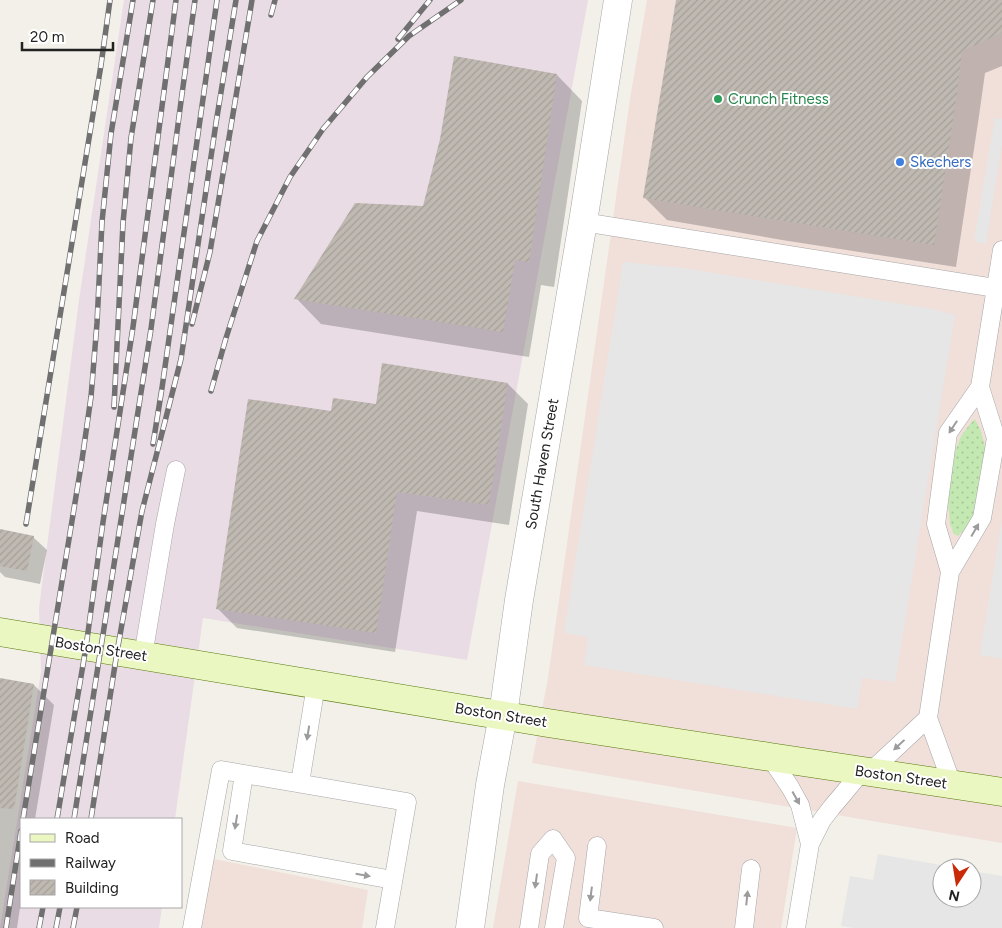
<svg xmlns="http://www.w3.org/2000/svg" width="1002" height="928" viewBox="0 0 1002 928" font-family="Figtree,sans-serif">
<defs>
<pattern id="grass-dots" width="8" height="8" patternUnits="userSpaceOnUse" patternTransform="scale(1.25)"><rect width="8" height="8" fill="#c4e8b2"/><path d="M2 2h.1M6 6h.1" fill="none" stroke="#a8c799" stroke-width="1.8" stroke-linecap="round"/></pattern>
<pattern id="building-hatch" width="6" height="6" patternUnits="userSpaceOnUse" patternTransform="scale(1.25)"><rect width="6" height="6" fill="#bfb9b2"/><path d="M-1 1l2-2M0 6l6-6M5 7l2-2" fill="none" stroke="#a49f99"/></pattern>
</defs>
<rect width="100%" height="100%" fill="#f2f0e9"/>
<!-- commercial -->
<path fill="#f1dfda" d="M 647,0 L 1002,0 L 1002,843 L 532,763 L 548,678 L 630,99 Z
M 518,781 L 797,828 L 781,928 L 493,928 Z
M 214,859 L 368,890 L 362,928 L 201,928 Z"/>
<!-- industrial -->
<path fill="#eadce5" d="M 124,0 L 588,0 L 467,660 L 203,618 L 175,819 L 21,819 L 21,907 L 162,907 L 159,928 L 0,928 L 41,672 L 39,608 L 79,300 Z"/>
<!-- grass -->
<path fill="url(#grass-dots)" d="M 975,419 L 981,431 L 986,451 L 973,516 L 967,527 L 958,536 L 954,534 L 950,524 L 948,502 L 955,452 L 961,436 L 970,424 Z"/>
<!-- parking -->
<path fill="#e6e6e6" d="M 995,118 L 1002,119 L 1002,143 L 986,244 L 974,241 Z
M 623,262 L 684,268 L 933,309 L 955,315 L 895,682 L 862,678 L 857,709 L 584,665 L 588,637 L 564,633 Z
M 1002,519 L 1002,659 L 980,655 Z
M 878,854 L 958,868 L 942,868 L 942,898 L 972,898 L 972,871 L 1002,876 L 1002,928 L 853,928 L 841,926 L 850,876 L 873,880 Z"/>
<!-- shadow -->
<path fill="#0003" d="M 678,0 L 1002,0 L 1002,66 L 985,73 L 979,116 L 956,267 L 782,240 L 667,220 L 644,197 Z
M 557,75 L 582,101 L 554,287 L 541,285 L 529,357 L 321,324 L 296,298 L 424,207 Z
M 508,384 L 528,404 L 509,525 L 417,511 L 395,652 L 237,628 L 217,608 L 332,413 Z
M 0,530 L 33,537 L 47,550 L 40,584 L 5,577 L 0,572 Z
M 0,679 L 34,685 L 54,705 L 35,819 L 21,819 L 21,901 L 17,928 L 0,928 Z"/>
<!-- building -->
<path fill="url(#building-hatch)" d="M 676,0 L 1002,0 L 1002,33 L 962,51 L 957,93 L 934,245 L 759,217 L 643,198 Z
M 454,56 L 557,74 L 529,262 L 515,260 L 503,332 L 294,299 L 355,203 L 423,206 L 440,139 Z
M 382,363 L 508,383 L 489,505 L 397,492 L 376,633 L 216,609 L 248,399 L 331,411 L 333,398 L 376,404 Z
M 0,529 L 34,536 L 27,571 L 0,566 Z
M 0,678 L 34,684 L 14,809 L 0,808 Z"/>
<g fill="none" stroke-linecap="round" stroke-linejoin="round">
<defs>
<path id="service" d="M 583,222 L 1002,289
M 950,572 L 936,524 L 948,433 L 980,387
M 143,656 L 165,524 L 176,470
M 770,757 L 790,787 L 800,805 L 810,844
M 870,772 L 928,718
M 244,774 L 232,851 L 393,880
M 300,783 L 316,685
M 952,784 L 928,718 L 950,572 L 982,518 L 996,438 L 980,387 L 1002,250
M 597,846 L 588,918 L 654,928
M 192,928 L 221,770 L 407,802 L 385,928
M 529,928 L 540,854 L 553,839 L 566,858 L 554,928
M 744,928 L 751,869
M 796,928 L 810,844 L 822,820 L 832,807 L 843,794 L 862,771"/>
<path id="minor" d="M 503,715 L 519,600 L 583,222 L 618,0"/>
<path id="tertiary" d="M 470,928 L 490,785 L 503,715"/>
<path id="secondary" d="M 0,632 L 548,723 L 770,757 L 1002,792"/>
</defs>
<!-- service casing -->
<use href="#service" stroke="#a6a6a6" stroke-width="19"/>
<!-- minor casing -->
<use href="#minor" stroke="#a6a6a6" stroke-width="29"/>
<!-- tertiary casing -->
<use href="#tertiary" stroke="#a6a6a6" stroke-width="29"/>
<!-- secondary casing -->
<use href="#secondary" stroke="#59780a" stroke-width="29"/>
<!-- service -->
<use href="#service" stroke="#fff" stroke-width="18"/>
<!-- minor -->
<use href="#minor" stroke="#fff" stroke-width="28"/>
<!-- tertiary -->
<use href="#tertiary" stroke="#fff" stroke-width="28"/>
<!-- secondary -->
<use href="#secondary" stroke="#ebf7c1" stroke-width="28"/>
<defs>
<path id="rail" d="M 271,15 L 275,0
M 398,39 L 430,0
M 192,324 L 210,252 L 252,0
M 211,391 L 226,338 L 257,241 L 290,177 L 323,129 L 367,77 L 409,36 L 461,0
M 114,407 L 123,223 L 131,138 L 153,0
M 153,444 L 162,388 L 217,0
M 26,524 L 101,65 L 110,0
M 23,819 L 82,460 L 91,397 L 97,323 L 102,222 L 111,134 L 133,0
M 57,819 L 86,647 L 103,522 L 133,327 L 176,0
M 74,819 L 151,329 L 182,94 L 195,0
M 91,819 L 117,652 L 142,511 L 181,359 L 216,123 L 236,0
M 6,928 L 21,831
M 39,928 L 43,907
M 56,928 L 60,907
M 73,928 L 77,907"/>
</defs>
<!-- rail casing -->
<use href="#rail" stroke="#707070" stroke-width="5.5"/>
<!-- rail -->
<use href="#rail" stroke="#fff" stroke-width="4" stroke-dasharray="11" stroke-linecap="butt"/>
</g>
<!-- one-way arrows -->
<defs><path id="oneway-solid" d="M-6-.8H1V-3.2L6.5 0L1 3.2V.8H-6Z" transform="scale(1.25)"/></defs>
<g fill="#9c9c9c">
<use href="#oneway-solid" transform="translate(953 427) rotate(123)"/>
<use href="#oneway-solid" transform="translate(975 530) rotate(-60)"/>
<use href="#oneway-solid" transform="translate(308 733) rotate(99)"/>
<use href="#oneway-solid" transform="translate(899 745) rotate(137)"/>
<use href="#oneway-solid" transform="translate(796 798) rotate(61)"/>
<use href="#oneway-solid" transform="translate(236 822) rotate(99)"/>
<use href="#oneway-solid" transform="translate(363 875) rotate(10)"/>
<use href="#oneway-solid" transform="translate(536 881) rotate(98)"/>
<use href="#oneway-solid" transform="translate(591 894) rotate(97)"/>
<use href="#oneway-solid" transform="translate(747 898) rotate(-84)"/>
</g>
<!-- markers -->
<circle fill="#2e9e5b" stroke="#fff" stroke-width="2" cx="718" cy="99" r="5"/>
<circle fill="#3f7fe0" stroke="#fff" stroke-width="2" cx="900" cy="162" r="5"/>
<g text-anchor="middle" stroke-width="4" stroke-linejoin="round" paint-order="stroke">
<!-- leisure labels -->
<g font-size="15" fill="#27864d" stroke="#fff" text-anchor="start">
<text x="728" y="104">Crunch Fitness</text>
</g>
<!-- shop labels -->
<g font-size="15" fill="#366cbe" stroke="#fff" text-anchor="start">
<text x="910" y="167">Skechers</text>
</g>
<!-- street labels -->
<g font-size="15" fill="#222" stroke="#fff">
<text transform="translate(542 464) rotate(-80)" y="5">South Haven Street</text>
<text transform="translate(101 649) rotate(9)" y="5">Boston Street</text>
<text transform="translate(501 715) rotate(9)" y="5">Boston Street</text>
<text transform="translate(901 777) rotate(8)" y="5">Boston Street</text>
</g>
</g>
<!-- legend -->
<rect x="20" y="818" width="162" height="90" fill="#ffffff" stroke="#a7a7a7"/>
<rect x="30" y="834" width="25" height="8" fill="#ebf7c1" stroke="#a7a7a7"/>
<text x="65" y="843" font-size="15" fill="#222222">Road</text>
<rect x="30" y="859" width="25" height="8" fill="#707070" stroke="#a7a7a7"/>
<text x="65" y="868" font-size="15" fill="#222222">Railway</text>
<rect x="30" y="880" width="25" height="15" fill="url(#building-hatch)" stroke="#a7a7a7"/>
<text x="65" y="893" font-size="15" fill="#222222">Building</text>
<!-- north arrow -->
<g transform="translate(957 883) rotate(192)"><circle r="24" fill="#ffffff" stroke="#a7a7a7"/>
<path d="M0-4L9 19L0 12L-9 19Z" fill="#cb2a09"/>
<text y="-8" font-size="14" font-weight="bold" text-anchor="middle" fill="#222222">N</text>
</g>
<!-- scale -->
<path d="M22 42v8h91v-8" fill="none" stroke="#222222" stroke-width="2.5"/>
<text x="30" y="42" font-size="15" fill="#222222" stroke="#ffffff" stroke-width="4" paint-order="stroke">20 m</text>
</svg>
